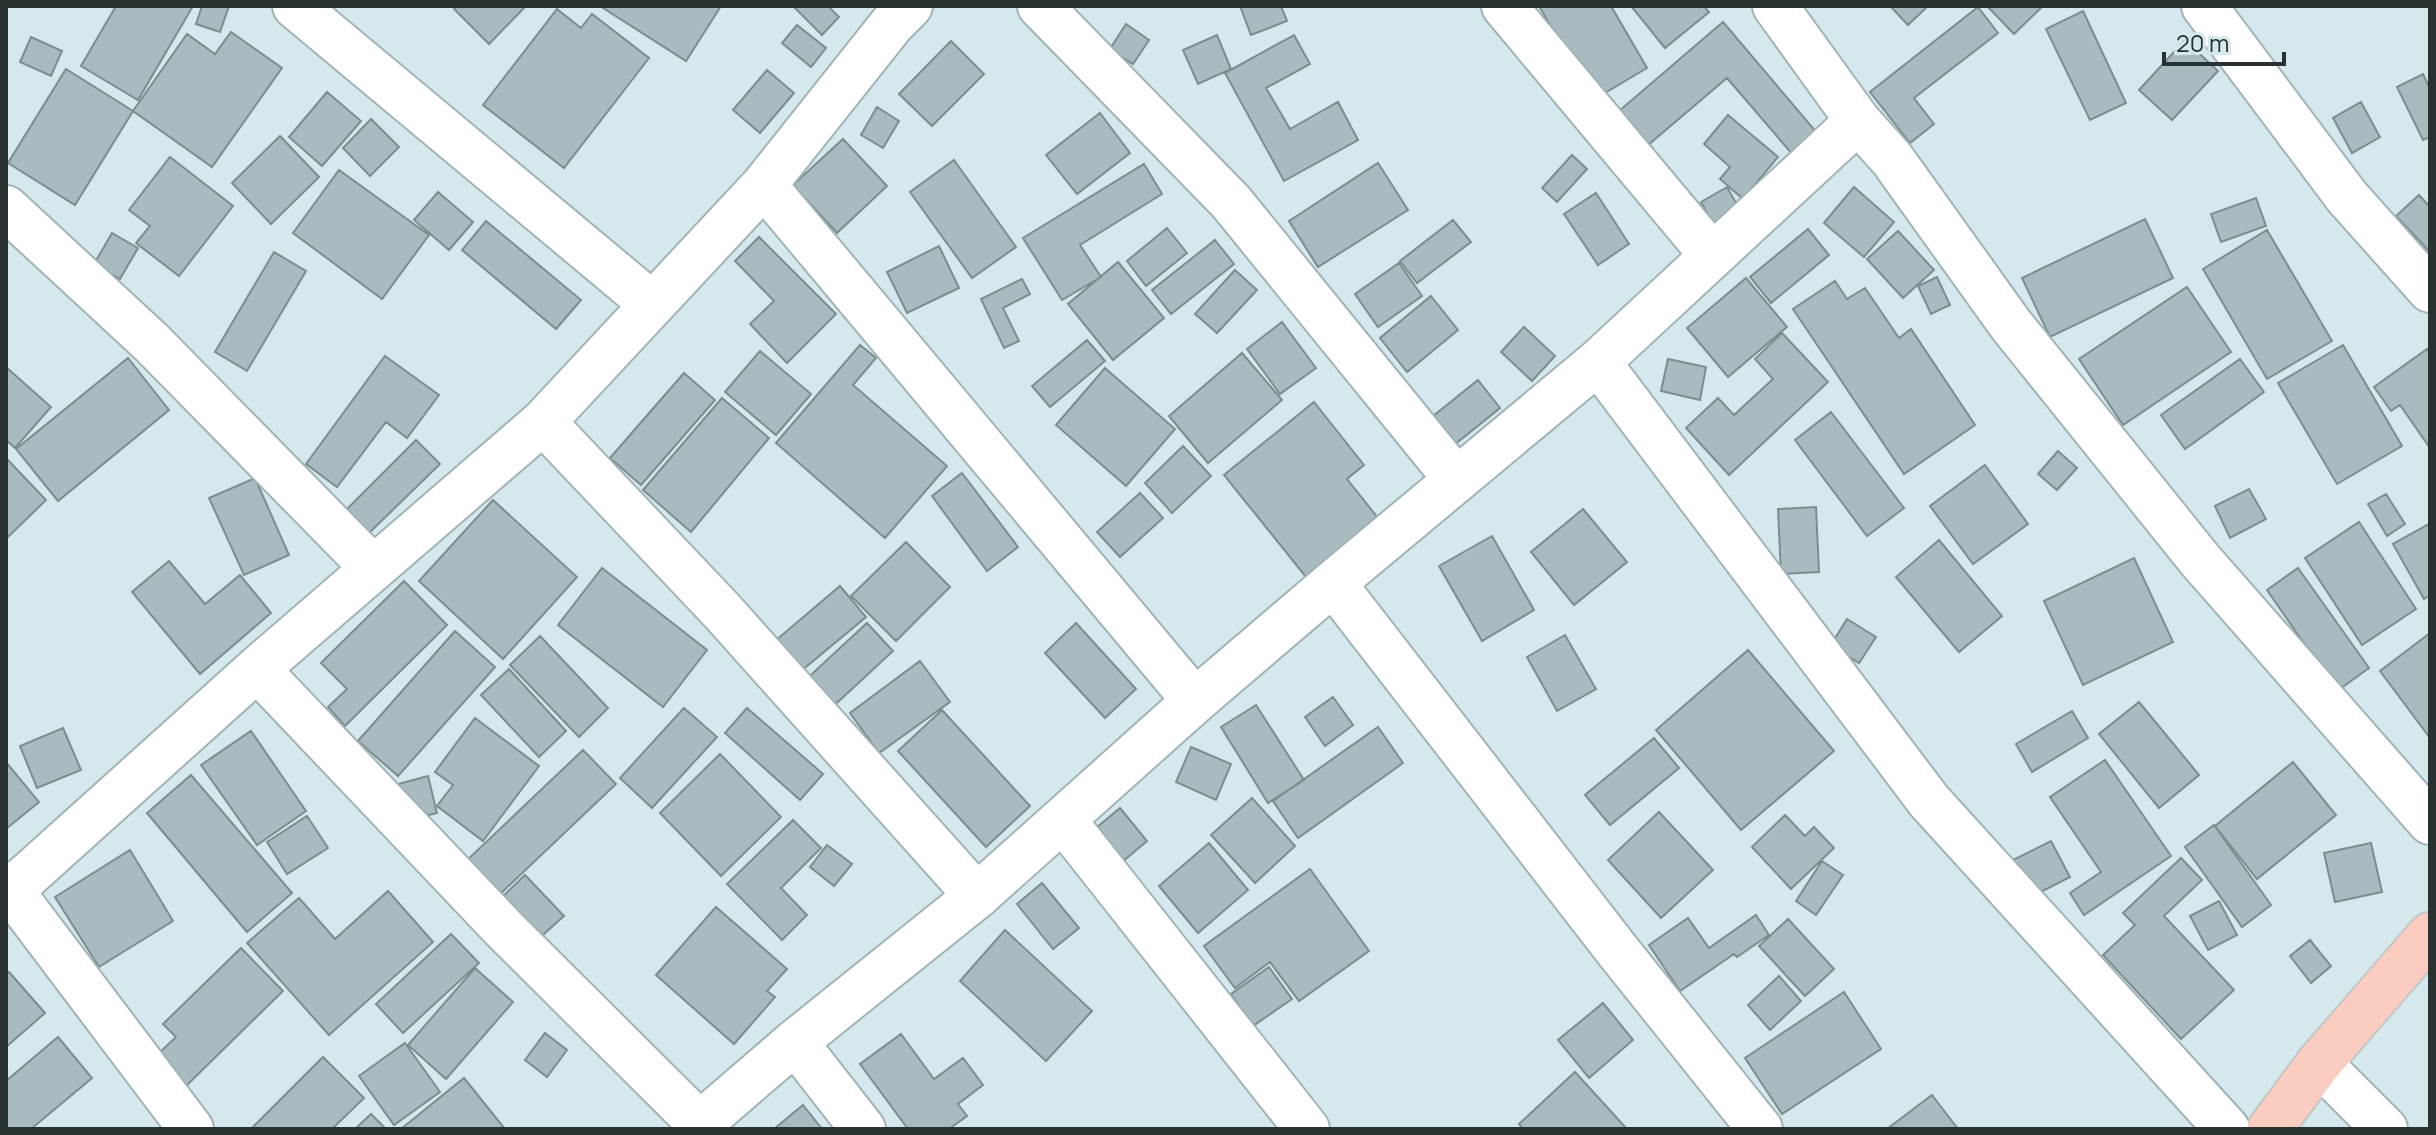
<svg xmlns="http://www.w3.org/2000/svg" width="2436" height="1135" viewBox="0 0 2436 1135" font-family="Manrope,sans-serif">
<rect width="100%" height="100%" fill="#d5e8eb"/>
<!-- building -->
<path fill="#a9bbbe" stroke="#7c8d90" stroke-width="2" d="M 116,6 L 193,6 L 138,100 L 81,66 Z
M 202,6 L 229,6 L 220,32 L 196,24 Z
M 457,6 L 526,6 L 489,44 L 454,9 Z
M 600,6 L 721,6 L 686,61 Z
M 795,6 L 828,6 L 839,17 L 822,35 L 794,7 Z
M 1240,6 L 1281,6 L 1287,21 L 1251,35 Z
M 1539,6 L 1611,6 L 1647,68 L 1593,100 Z
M 1631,6 L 1704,6 L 1709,12 L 1665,48 Z
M 1890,6 L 1928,6 L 1908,25 Z
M 1987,6 L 2043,6 L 2014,34 Z
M 1978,7 L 1998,33 L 1914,98 L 1934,124 L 1910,143 L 1870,92 Z
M 557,9 L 581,28 L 592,14 L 649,58 L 564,168 L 483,105 Z
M 2083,11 L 2126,103 L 2090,120 L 2046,29 Z
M 1723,22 L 1817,133 L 1793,155 L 1727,78 L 1641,151 L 1612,117 Z
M 1126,24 L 1149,40 L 1133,64 L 1110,49 Z
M 797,25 L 826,48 L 811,67 L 782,43 Z
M 231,32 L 282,68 L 212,167 L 133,111 L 187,34 L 215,54 Z
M 1217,35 L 1231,69 L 1198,84 L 1183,50 Z
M 1294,35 L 1310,64 L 1266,88 L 1290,129 L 1338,102 L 1358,140 L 1284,181 L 1225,73 Z
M 31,37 L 62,51 L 51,76 L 20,62 Z
M 2185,40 L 2218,71 L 2172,120 L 2139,90 Z
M 951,41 L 984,74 L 932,126 L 899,94 Z
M 66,69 L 133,111 L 75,205 L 8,163 Z
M 767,70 L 794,93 L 760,133 L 733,110 Z
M 2423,74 L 2430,89 L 2430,137 L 2423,140 L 2397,87 Z
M 327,92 L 361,121 L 322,166 L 289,137 Z
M 2361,102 L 2380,137 L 2352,153 L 2333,118 Z
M 877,107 L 899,121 L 883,148 L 861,135 Z
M 1100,113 L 1130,153 L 1077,194 L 1046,155 Z
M 1728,115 L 1778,157 L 1743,199 L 1720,179 L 1730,167 L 1704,144 Z
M 371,119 L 399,147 L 370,176 L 343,148 Z
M 280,136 L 319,177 L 271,224 L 232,183 Z
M 843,139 L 887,186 L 837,233 L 793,185 Z
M 1572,155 L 1587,169 L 1557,202 L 1542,188 Z
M 170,157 L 233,206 L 179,276 L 136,243 L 150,226 L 129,210 Z
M 954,160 L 1016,247 L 972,278 L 910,192 Z
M 1378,163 L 1408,210 L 1318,267 L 1289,221 Z
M 1144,164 L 1162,194 L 1080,245 L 1101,277 L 1062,300 L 1023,238 Z
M 339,170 L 429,235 L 382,299 L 293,233 Z
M 1727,187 L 1741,212 L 1715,227 L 1701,202 Z
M 1854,187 L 1894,222 L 1864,257 L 1824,223 Z
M 438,192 L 473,222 L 449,250 L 414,220 Z
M 1596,193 L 1629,244 L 1598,265 L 1564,214 Z
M 2419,195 L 2430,207 L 2430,252 L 2396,216 Z
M 2256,198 L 2266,226 L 2221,242 L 2211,214 Z
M 2145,219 L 2173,278 L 2050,337 L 2022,278 Z
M 1453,220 L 1471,242 L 1417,283 L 1400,261 Z
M 486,221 L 581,300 L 556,329 L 462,250 Z
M 1167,228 L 1187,253 L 1146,286 L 1127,261 Z
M 1808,229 L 1829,255 L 1771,303 L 1750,277 Z
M 2267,230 L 2332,341 L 2267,379 L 2203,269 Z
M 1898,231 L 1934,270 L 1903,298 L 1867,259 Z
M 112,233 L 138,248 L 120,279 L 94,264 Z
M 759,237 L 836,314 L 787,363 L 750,324 L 774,301 L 735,261 Z
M 1215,240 L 1234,264 L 1171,314 L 1152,290 Z
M 939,246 L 959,288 L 907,313 L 887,272 Z
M 274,252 L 306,271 L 247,371 L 215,352 Z
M 1118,262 L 1164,318 L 1113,360 L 1068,304 Z
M 1399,263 L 1422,296 L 1378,327 L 1355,294 Z
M 1235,270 L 1257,290 L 1217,333 L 1195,314 Z
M 1937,277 L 1950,305 L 1931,314 L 1918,286 Z
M 1746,278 L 1787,327 L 1728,377 L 1687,328 Z
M 1022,279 L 1030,294 L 1003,308 L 1019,341 L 1004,348 L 981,299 Z
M 1835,281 L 1847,299 L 1865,288 L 1899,338 L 1911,329 L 1975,425 L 1904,474 L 1793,309 Z
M 2187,287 L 2231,352 L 2123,425 L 2079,359 Z
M 1431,296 L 1458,330 L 1407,372 L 1380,338 Z
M 1282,322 L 1316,368 L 1280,394 L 1247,349 Z
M 1524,327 L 1555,356 L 1532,381 L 1501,352 Z
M 1782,333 L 1828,382 L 1729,475 L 1686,428 L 1718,398 L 1734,415 L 1773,379 L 1755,359 Z
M 1087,340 L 1105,361 L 1050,407 L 1032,386 Z
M 860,345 L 876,358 L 853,385 L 947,466 L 885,538 L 776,443 Z
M 2343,345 L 2402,446 L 2337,484 L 2278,383 Z
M 2427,349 L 2430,354 L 2430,448 L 2400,405 L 2391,411 L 2374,387 Z
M 760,351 L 811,394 L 776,435 L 725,392 Z
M 1242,353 L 1282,400 L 1208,463 L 1169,416 Z
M 385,356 L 439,395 L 407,438 L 386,422 L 337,487 L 306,464 Z
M 128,358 L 169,410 L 58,501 L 16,449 Z
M 1668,359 L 1706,367 L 1700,400 L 1661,391 Z
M 2240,359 L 2264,392 L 2185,449 L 2161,415 Z
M 6,367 L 51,407 L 15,448 L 6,440 Z
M 1105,368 L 1175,429 L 1126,486 L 1056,425 Z
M 684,373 L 715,400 L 641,485 L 610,458 Z
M 1478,380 L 1500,408 L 1454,445 L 1432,417 Z
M 722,398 L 769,438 L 691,532 L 643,490 Z
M 1314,402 L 1364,465 L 1347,479 L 1378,518 L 1306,577 L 1224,475 Z
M 1831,412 L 1904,508 L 1867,536 L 1795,440 Z
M 416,440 L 440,464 L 366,536 L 344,512 Z
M 1183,446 L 1211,476 L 1172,513 L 1145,483 Z
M 2058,451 L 2077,468 L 2057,490 L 2038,474 Z
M 6,458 L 46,500 L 6,539 Z
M 1985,465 L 2028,524 L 1973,564 L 1930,506 Z
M 962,473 L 1018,547 L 987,571 L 932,496 Z
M 255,478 L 289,555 L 244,575 L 209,498 Z
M 2249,489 L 2266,519 L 2230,538 L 2215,506 Z
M 1140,493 L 1163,518 L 1120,557 L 1097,532 Z
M 2386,494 L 2405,524 L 2387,536 L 2368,504 Z
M 493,500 L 577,577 L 503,659 L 419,581 Z
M 1816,507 L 1819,572 L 1781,574 L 1778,509 Z
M 1583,509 L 1627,562 L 1574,605 L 1531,552 Z
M 2359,522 L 2416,609 L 2362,645 L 2305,558 Z
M 2429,524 L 2430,595 L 2424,599 L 2393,544 Z
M 1492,536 L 1534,610 L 1482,641 L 1439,566 Z
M 1939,540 L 2002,616 L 1959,652 L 1896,577 Z
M 906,542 L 950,587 L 896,641 L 851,596 Z
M 2134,558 L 2173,642 L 2083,685 L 2044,601 Z
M 169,561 L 205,604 L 240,575 L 271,613 L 200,674 L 132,592 Z
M 602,568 L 707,650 L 663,707 L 558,625 Z
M 2298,568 L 2369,668 L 2337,691 L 2267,590 Z
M 404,581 L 447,625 L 345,726 L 328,707 L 347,689 L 321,663 Z
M 840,586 L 866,617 L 801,671 L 775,641 Z
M 1847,619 L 1876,637 L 1859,663 L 1831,645 Z
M 867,623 L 893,651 L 826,713 L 800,685 Z
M 1076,623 L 1136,689 L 1105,718 L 1045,653 Z
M 455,631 L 495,667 L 398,776 L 358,741 Z
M 2430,633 L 2430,738 L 2380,671 Z
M 1565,635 L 1596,689 L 1557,711 L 1527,657 Z
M 540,636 L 608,708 L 579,737 L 510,665 Z
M 1748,650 L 1834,751 L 1741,830 L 1656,730 Z
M 920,661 L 950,702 L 879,753 L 850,713 Z
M 509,669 L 566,731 L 539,757 L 481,695 Z
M 1333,697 L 1353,725 L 1325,746 L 1305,717 Z
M 2139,702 L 2199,775 L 2159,808 L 2099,734 Z
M 1256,705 L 1304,780 L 1268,803 L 1221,727 Z
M 684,708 L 717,737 L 652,808 L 620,778 Z
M 747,708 L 823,774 L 800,800 L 725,733 Z
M 942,710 L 1030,806 L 986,847 L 898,751 Z
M 2072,711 L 2088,738 L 2032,772 L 2016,744 Z
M 475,718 L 539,766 L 483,841 L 437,806 L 453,785 L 435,772 Z
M 1378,727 L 1403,763 L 1298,838 L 1273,801 Z
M 63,728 L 81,770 L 37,788 L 20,746 Z
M 251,731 L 306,811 L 257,845 L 201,765 Z
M 1654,738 L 1679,768 L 1610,825 L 1585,795 Z
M 1191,747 L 1231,764 L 1216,800 L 1176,782 Z
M 583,750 L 616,784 L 495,899 L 463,864 Z
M 720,754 L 781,817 L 721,876 L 660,813 Z
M 2105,760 L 2171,856 L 2084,915 L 2070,893 L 2101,872 L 2050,797 Z
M 6,762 L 39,802 L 6,829 Z
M 2293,762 L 2336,815 L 2257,879 L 2215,826 Z
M 191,775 L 292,893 L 247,932 L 147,813 Z
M 428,776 L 437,813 L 401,822 L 391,786 Z
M 1252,798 L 1295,846 L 1255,883 L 1211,835 Z
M 1120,808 L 1147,841 L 1122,862 L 1095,829 Z
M 1659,812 L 1713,870 L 1661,918 L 1608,860 Z
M 1785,815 L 1805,836 L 1814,827 L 1834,848 L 1791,889 L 1752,847 Z
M 307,816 L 328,848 L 287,874 L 267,842 Z
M 793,820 L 821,848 L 781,888 L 807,915 L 782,940 L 727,884 Z
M 2214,825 L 2271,905 L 2242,927 L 2185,847 Z
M 2051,841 L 2070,877 L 2031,897 L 2013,860 Z
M 1209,843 L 1248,890 L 1198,933 L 1159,886 Z
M 2371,843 L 2382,892 L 2335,902 L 2324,853 Z
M 827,845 L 852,864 L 834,886 L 810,867 Z
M 130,850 L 173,921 L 99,967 L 55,897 Z
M 2181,858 L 2202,880 L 2164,916 L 2234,990 L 2181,1039 L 2103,955 L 2135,925 L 2123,913 Z
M 1822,861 L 1843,875 L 1816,915 L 1796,901 Z
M 1310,869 L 1369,951 L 1299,1001 L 1270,962 L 1235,988 L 1204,946 Z
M 525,875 L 564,916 L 535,942 L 497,902 Z
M 1042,883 L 1079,928 L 1053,949 L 1017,904 Z
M 388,891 L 433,942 L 329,1035 L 247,943 L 299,898 L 335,939 Z
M 2219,901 L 2237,935 L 2208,950 L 2190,916 Z
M 716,907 L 787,969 L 767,991 L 775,997 L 734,1044 L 656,975 Z
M 1756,915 L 1769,935 L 1737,957 L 1734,954 L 1680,991 L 1649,945 L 1688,918 L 1709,948 Z
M 1788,919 L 1834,969 L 1805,996 L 1759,946 Z
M 1005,930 L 1092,1011 L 1046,1061 L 960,981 Z
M 451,934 L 479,963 L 403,1033 L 376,1004 Z
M 2310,940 L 2331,966 L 2311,983 L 2290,956 Z
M 241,948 L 283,991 L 186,1086 L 156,1056 L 176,1037 L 163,1024 Z
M 1269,967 L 1292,999 L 1253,1026 L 1231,994 Z
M 475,968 L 513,1002 L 446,1079 L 408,1045 Z
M 9,972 L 45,1013 L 6,1047 L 6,974 Z
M 1779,976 L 1801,1001 L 1770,1030 L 1748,1005 Z
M 1844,992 L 1881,1049 L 1782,1114 L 1745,1058 Z
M 1603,1003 L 1633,1040 L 1589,1078 L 1558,1040 Z
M 545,1033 L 567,1050 L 547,1077 L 525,1060 Z
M 901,1034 L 934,1079 L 963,1058 L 983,1085 L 958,1104 L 967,1116 L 949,1129 L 908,1129 L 860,1064 Z
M 58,1037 L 92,1078 L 31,1129 L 6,1129 L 6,1081 Z
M 405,1043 L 440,1092 L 394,1125 L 359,1076 Z
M 323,1057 L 364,1098 L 332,1129 L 251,1129 Z
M 1575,1072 L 1627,1129 L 1523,1129 L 1519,1124 Z
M 464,1078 L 505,1129 L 401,1129 Z
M 1932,1095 L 1958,1129 L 1887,1129 Z
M 803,1105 L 822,1129 L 774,1129 Z
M 371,1114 L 386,1129 L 355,1129 Z"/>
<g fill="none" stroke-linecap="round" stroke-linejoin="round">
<defs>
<path id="minor" d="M 295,6 L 652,304
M 1040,6 L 1231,202 L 1456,479
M 1504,6 L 1712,255
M 1775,6 L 1858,121 L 1892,159 L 2011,325 L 2200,560 L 2430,822
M 2204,6 L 2347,197 L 2430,290
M 764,185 L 1195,701
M 6,208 L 151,342 L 373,568
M 1598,362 L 1929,801 L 2227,1129
M 543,422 L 722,611 L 977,896
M 1333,583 L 1617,950 L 1760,1129
M 257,669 L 504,929 L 700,1124
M 1064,821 L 1307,1129
M 6,884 L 191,1129
M 6,895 L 257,669 L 543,422 L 764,185 L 892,24 L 910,6
M 795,1042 L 863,1129
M 2319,1063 L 2385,1129
M 694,1129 L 795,1042 L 977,896 L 1195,701 L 1333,583 L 1598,362 L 1858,121"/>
<path id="major" d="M 2270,1129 L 2319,1063 L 2430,935"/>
</defs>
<!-- minor casing -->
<use href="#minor" stroke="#a2b3b7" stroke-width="48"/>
<!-- major casing -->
<use href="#major" stroke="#c3c5c6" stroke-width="48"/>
<!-- minor -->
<use href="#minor" stroke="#fff" stroke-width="44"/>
<!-- major -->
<use href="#major" stroke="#fbcdc1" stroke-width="44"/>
</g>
<!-- border -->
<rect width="2436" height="1135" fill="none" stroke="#2a3132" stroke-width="16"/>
<!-- scale -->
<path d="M2164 52v12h120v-12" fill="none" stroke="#2a3132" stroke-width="4"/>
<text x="2176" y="52" font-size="24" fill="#2a3132" stroke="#d5e8eb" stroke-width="6" paint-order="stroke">20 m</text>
</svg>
